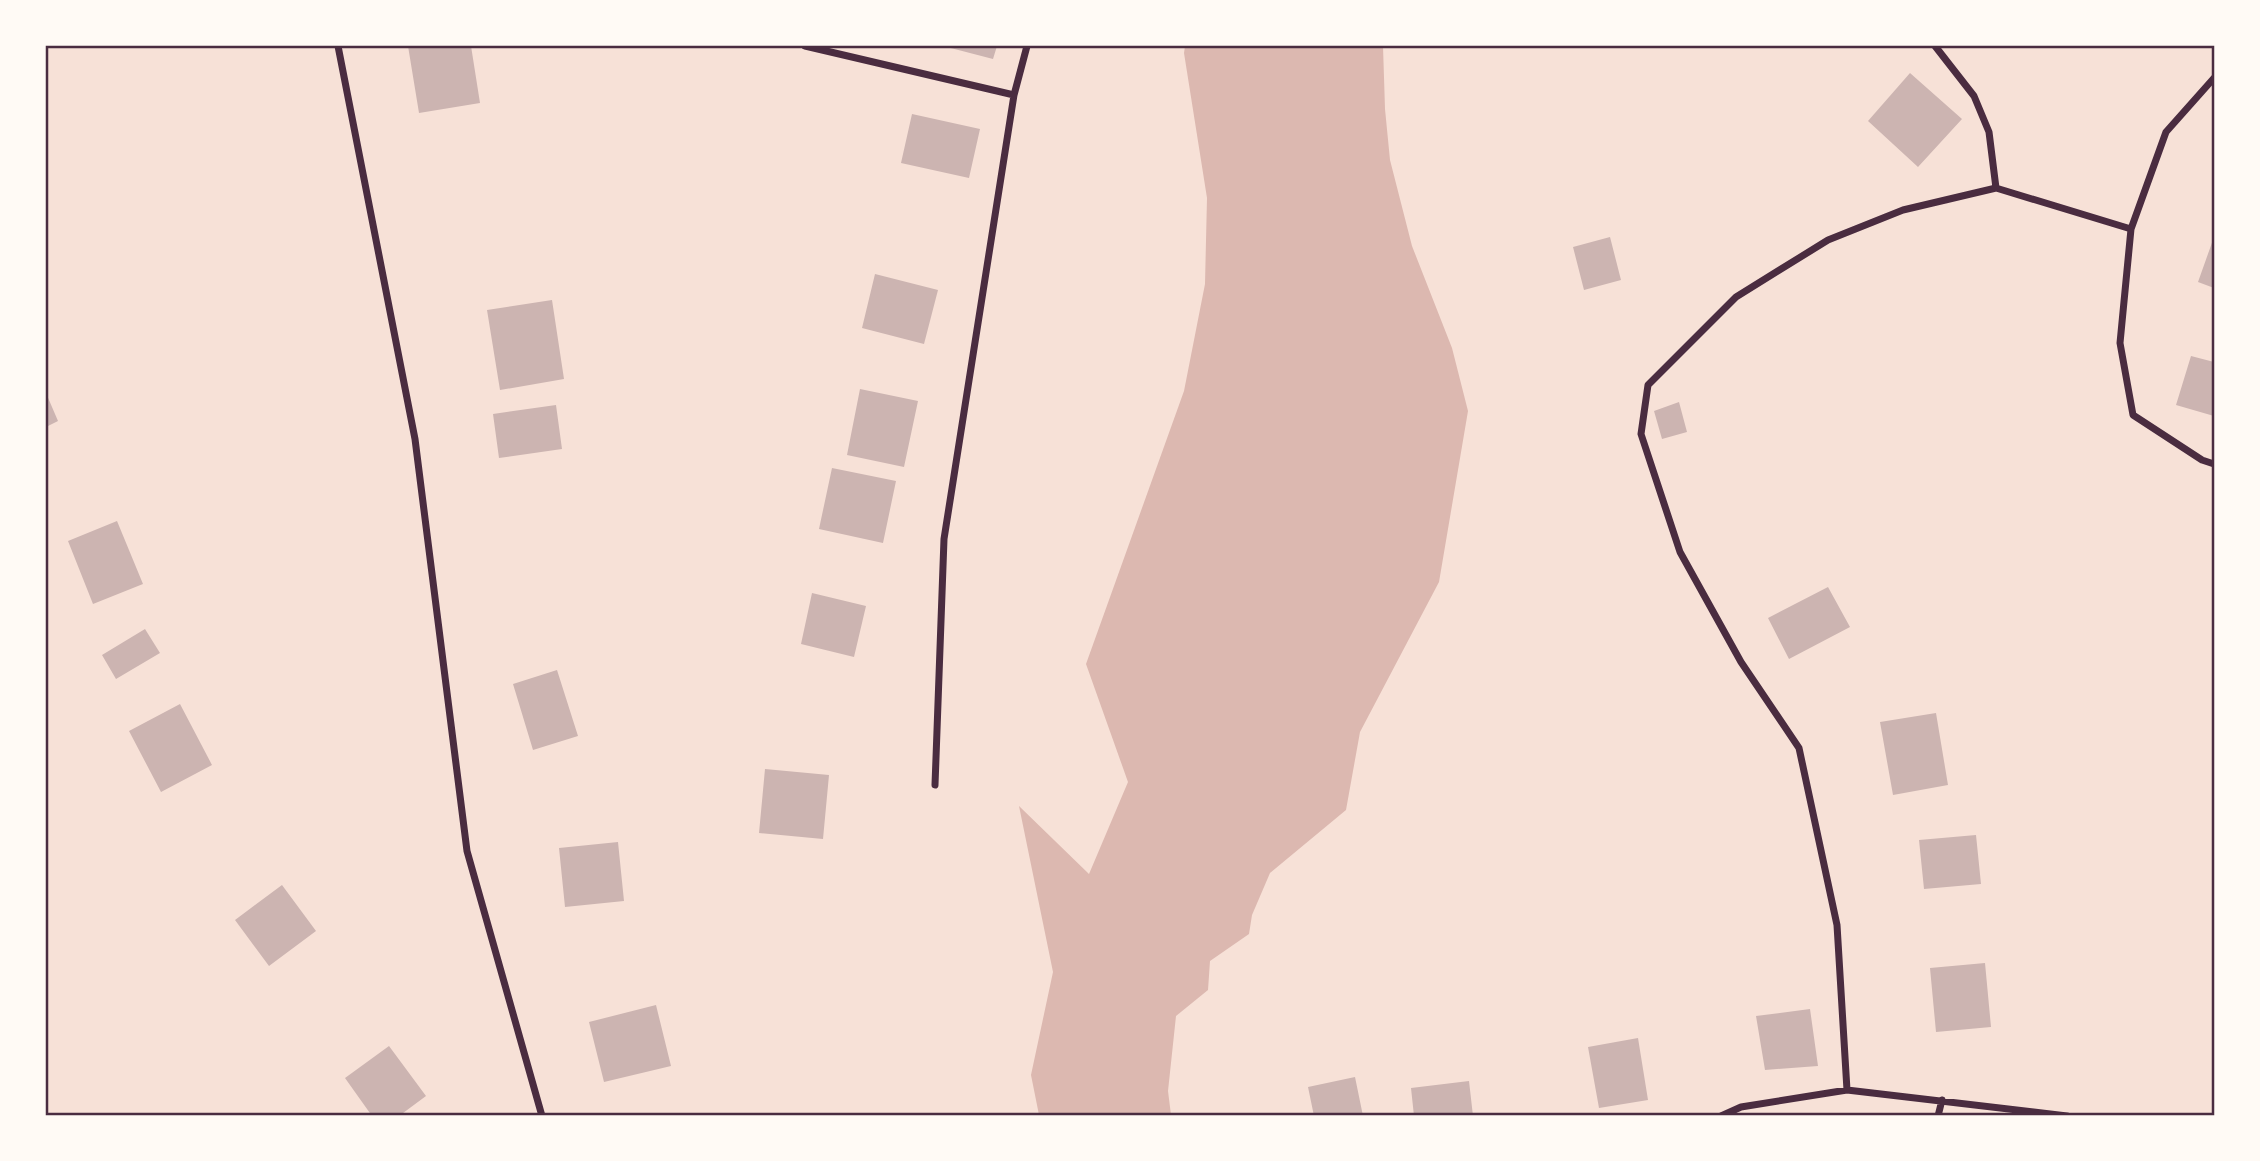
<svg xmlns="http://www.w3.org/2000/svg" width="2260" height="1161" viewBox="0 0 2260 1161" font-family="Arial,sans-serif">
<rect width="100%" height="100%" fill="#f7e1d7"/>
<!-- water -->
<path fill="#dcb8b0" d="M 1185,46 L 1383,46 L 1385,109 L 1390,160 L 1412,246 L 1452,348 L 1468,411 L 1439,582 L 1360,732 L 1346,810 L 1270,873 L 1252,915 L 1249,934 L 1210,961 L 1208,990 L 1176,1016 L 1168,1091 L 1171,1115 L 1039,1115 L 1031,1075 L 1053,972 L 1019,806 L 1089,874 L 1128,782 L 1086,664 L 1184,391 L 1205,284 L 1207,198 L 1184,53 Z"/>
<!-- building -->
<path fill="#ccb4b1" d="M 408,46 L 471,46 L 480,103 L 419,113 Z
M 943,46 L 997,46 L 993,59 Z
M 1910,73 L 1962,119 L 1918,167 L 1868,121 Z
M 912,114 L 980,129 L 969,178 L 901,163 Z
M 1610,237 L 1621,280 L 1584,290 L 1573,247 Z
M 2214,237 L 2214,288 L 2198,282 Z
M 875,274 L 938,290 L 924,344 L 862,328 Z
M 552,300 L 564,379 L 500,390 L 487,310 Z
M 2191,356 L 2214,362 L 2214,416 L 2176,405 Z
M 860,389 L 918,401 L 904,467 L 847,455 Z
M 46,393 L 58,421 L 46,427 Z
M 1679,402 L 1687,432 L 1662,439 L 1654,411 Z
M 556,405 L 562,449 L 499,458 L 493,414 Z
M 832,468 L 896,481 L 883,543 L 819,529 Z
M 117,521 L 143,584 L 93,604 L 68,541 Z
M 1828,587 L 1850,627 L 1789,659 L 1768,618 Z
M 812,593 L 866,606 L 854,657 L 801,644 Z
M 145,629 L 160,653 L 116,679 L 102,655 Z
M 557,670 L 578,736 L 533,750 L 513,684 Z
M 180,704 L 212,765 L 161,792 L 129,731 Z
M 1936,713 L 1948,785 L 1893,795 L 1880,722 Z
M 765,769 L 829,775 L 823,839 L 759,833 Z
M 1976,835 L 1981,884 L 1924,889 L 1919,840 Z
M 618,842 L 624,901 L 565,907 L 559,848 Z
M 282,885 L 316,931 L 269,966 L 235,920 Z
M 1985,963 L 1991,1027 L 1936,1032 L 1930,968 Z
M 656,1005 L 671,1066 L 604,1082 L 589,1022 Z
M 1810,1009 L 1818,1066 L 1765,1070 L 1756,1016 Z
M 1638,1038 L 1648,1100 L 1599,1108 L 1588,1047 Z
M 389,1046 L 426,1096 L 399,1116 L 372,1116 L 345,1078 Z
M 1355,1077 L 1363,1116 L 1314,1116 L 1308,1087 Z
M 1469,1081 L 1473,1116 L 1414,1116 L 1411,1088 Z"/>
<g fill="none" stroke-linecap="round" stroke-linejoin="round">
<!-- minor -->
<path stroke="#4a2c40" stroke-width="7" d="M 338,46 L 415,439 L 467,851 L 542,1116
M 805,46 L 1014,95
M 1935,46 L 1974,96 L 1989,132 L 1996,188
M 2214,78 L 2166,132 L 2131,229 L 2120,343 L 2133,415 L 2202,460 L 2214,464
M 935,785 L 944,539 L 1014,95 L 1027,46
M 1847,1090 L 1837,925 L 1799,748 L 1741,662 L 1680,552 L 1641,434 L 1648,385 L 1736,297 L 1828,240 L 1903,210 L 1996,188 L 2131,229
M 1721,1116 L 1741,1107 L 1847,1090 L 2067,1116
M 1938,1116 L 1942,1100"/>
</g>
<!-- border -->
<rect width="2260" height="1161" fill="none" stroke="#fffaf5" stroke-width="94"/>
<rect x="47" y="47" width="2166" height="1067" fill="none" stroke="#4a2c40" stroke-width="2.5"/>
</svg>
